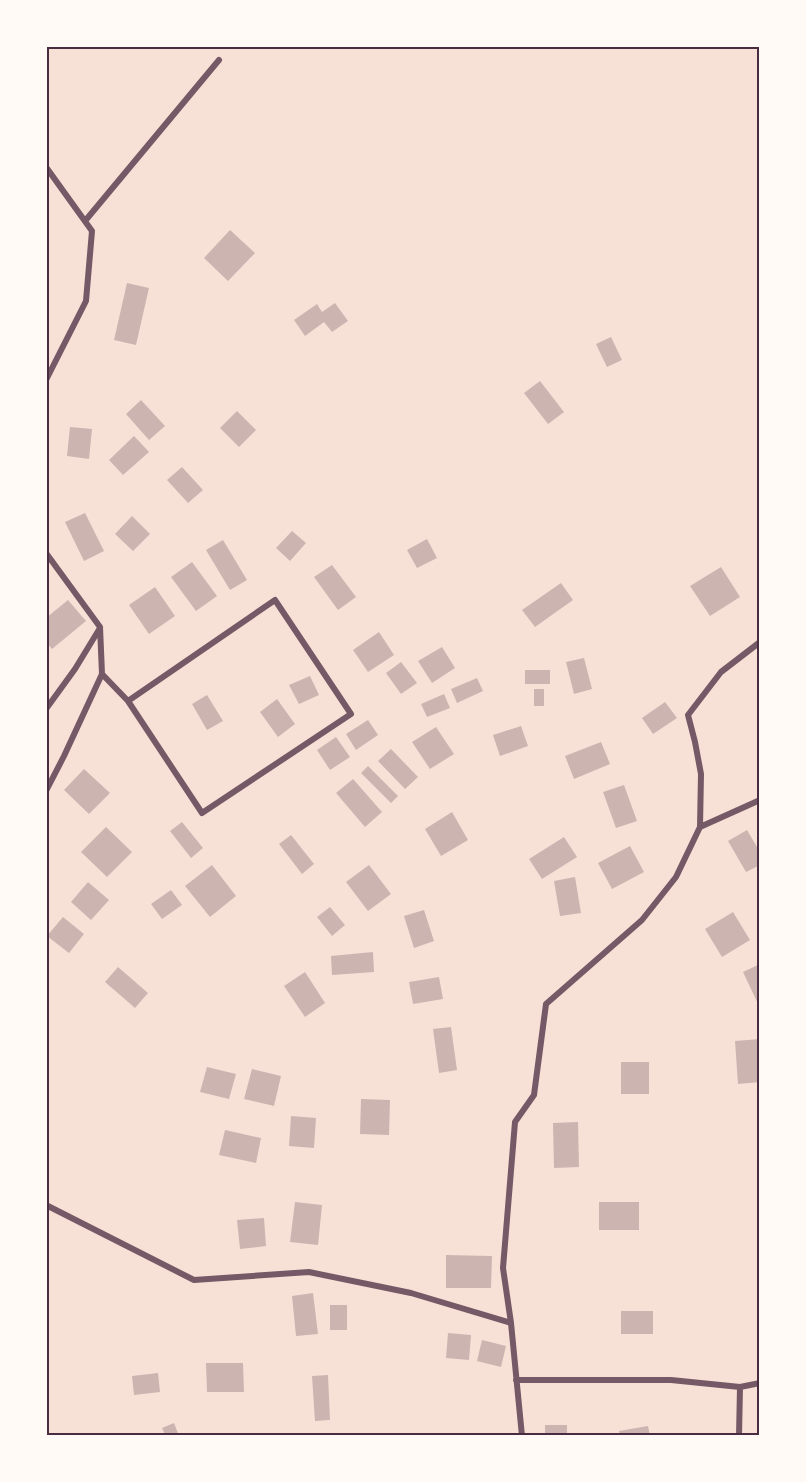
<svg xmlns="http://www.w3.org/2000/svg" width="806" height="1482" viewBox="0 0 806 1482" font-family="'Fira Sans',sans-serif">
<rect width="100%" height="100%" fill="#f7e1d7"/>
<!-- building -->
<path fill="#ccb4b1" d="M 230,230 L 255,253 L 228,281 L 204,258 Z
M 127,283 L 149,288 L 136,345 L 114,340 Z
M 335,303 L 348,321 L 332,332 L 324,322 L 305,336 L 294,320 L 317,304 L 322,312 Z
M 611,337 L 622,360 L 607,367 L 596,344 Z
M 540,381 L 564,412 L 548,424 L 524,393 Z
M 141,400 L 165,426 L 149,440 L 126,414 Z
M 237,411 L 256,430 L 239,447 L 220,428 Z
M 70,427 L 92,429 L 89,459 L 67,456 Z
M 134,436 L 149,452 L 123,475 L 109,460 Z
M 182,467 L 203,490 L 188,503 L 167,480 Z
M 85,513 L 104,551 L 84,561 L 65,522 Z
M 132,516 L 150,534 L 133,551 L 115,534 Z
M 292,531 L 306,543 L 290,561 L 276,548 Z
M 427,539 L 437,558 L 417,568 L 407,550 Z
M 223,540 L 247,580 L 230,590 L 206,550 Z
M 192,562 L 217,596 L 196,611 L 171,577 Z
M 332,565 L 356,597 L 338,610 L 314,577 Z
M 721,567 L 740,597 L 710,616 L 690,586 Z
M 561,583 L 573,600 L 535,627 L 522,610 Z
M 155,587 L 175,616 L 149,634 L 129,605 Z
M 68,600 L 86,621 L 52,649 L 46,642 L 46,618 Z
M 379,632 L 394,655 L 368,672 L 353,650 Z
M 442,647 L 455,668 L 432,683 L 418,661 Z
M 584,658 L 592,689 L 574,694 L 566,662 Z
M 401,662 L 417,683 L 401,694 L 386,673 Z
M 525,670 L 550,670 L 550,684 L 525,684 Z
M 310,676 L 319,695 L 299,704 L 289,685 Z
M 477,678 L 483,691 L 457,703 L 451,689 Z
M 534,689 L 544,689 L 544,706 L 534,706 Z
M 444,694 L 450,708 L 427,717 L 421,704 Z
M 207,695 L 223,721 L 207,730 L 192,704 Z
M 277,699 L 295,724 L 278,737 L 260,712 Z
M 665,702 L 677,718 L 653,734 L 642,718 Z
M 368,720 L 378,735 L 356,750 L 346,734 Z
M 521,726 L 528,746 L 500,756 L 493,735 Z
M 436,727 L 454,754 L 430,769 L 412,742 Z
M 336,737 L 350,757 L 330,770 L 317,750 Z
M 601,742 L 610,764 L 574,779 L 565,756 Z
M 391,749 L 418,777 L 405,789 L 378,761 Z
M 368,766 L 398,796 L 391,803 L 361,773 Z
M 84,769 L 110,793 L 89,814 L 64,790 Z
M 353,779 L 382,812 L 365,827 L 336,793 Z
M 624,785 L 637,821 L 616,828 L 603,792 Z
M 452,812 L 468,840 L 441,856 L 425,829 Z
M 182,822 L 203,848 L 191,858 L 170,831 Z
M 106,827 L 132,852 L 107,877 L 81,852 Z
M 747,830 L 760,852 L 760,865 L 746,872 L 728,841 Z
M 291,835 L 314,864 L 302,874 L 279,844 Z
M 564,837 L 577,857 L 542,879 L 529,859 Z
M 630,846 L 644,872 L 612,889 L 598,863 Z
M 212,865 L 236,896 L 210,917 L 185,886 Z
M 369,865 L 391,894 L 368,911 L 346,882 Z
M 575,877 L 581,913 L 560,916 L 554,881 Z
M 88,882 L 109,900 L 91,920 L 71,902 Z
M 171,890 L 182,905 L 162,919 L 151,904 Z
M 330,907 L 345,925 L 332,936 L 317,917 Z
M 424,910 L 434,941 L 414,948 L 404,916 Z
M 733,912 L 750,940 L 722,957 L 705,929 Z
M 63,917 L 84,934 L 69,953 L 47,936 Z
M 373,952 L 374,972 L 332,975 L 331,956 Z
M 760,964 L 760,1008 L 743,972 Z
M 118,967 L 148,993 L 135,1008 L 105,982 Z
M 305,972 L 325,1003 L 305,1017 L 284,986 Z
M 439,977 L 443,999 L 413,1004 L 409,982 Z
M 451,1027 L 457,1070 L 439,1073 L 433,1029 Z
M 760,1039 L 760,1082 L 738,1084 L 735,1041 Z
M 621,1062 L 649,1062 L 649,1094 L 621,1094 Z
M 207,1067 L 236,1074 L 229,1099 L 200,1092 Z
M 252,1069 L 281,1076 L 274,1106 L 244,1099 Z
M 361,1099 L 390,1100 L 389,1135 L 360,1134 Z
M 291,1116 L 316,1118 L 314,1148 L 289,1146 Z
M 578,1122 L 579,1167 L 554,1168 L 553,1123 Z
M 225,1130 L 261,1138 L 256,1163 L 219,1155 Z
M 295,1202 L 322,1205 L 318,1245 L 290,1242 Z
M 599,1202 L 639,1202 L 639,1230 L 599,1230 Z
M 264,1218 L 266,1246 L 240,1249 L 237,1220 Z
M 446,1255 L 492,1256 L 491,1288 L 446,1288 Z
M 313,1293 L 318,1334 L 296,1336 L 292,1296 Z
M 330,1305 L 347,1305 L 347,1330 L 330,1330 Z
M 621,1311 L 653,1311 L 653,1334 L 621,1334 Z
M 448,1333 L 471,1335 L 469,1360 L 446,1358 Z
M 482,1340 L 506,1346 L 501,1367 L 477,1361 Z
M 206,1363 L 243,1363 L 244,1392 L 207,1392 Z
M 158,1373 L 160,1392 L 134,1395 L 132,1376 Z
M 328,1375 L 330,1420 L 315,1421 L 312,1376 Z
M 174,1423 L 179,1436 L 166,1436 L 162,1428 Z
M 545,1425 L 567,1425 L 567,1436 L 545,1436 Z
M 648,1426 L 650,1436 L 620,1436 L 619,1431 Z"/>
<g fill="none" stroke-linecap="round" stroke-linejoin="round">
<!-- minor -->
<path stroke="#755966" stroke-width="6" d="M 46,167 L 92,231 L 86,301 L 46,380
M 85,221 L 219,60
M 46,553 L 100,627 L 102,674 L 64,756 L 46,791
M 760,642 L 721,672 L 688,715 L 695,742 L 701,774 L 700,827 L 760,800
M 102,674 L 128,701 L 275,600 L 351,714 L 202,813 L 128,701
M 46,709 L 75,669 L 100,628
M 46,1205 L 194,1280 L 309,1272 L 411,1293 L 511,1323
M 516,1380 L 671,1380 L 740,1387 L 760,1383
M 522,1436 L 511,1323 L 503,1268 L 515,1122 L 534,1095 L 546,1004 L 642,920 L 676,877 L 700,827
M 739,1436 L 740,1387"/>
</g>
<!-- border -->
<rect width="806" height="1482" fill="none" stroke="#fffaf5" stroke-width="96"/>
<rect x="48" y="48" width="710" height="1386" fill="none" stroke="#4a2c40" stroke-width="2"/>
</svg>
